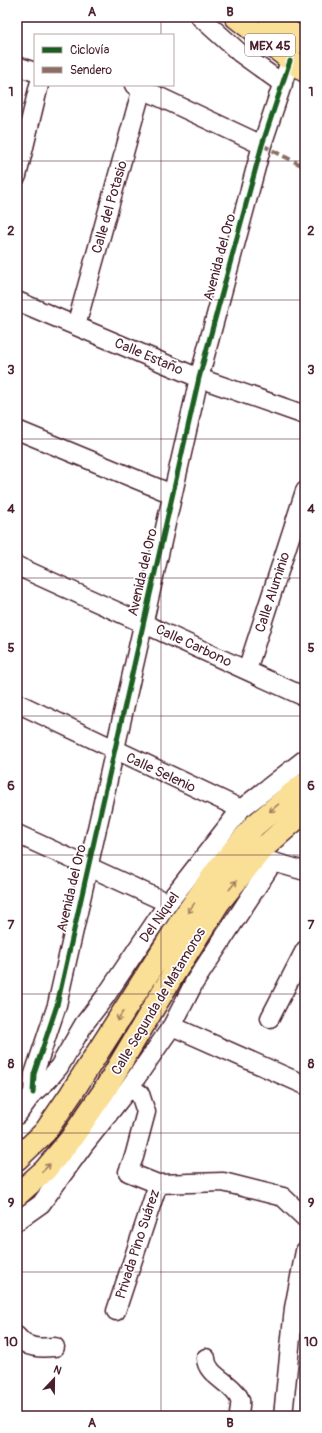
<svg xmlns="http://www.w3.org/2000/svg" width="322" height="1433" viewBox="0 0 322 1433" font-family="Pangolin,sans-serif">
<rect width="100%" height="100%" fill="#fff"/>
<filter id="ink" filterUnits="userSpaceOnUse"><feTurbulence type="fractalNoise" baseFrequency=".025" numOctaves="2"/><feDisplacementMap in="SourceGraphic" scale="8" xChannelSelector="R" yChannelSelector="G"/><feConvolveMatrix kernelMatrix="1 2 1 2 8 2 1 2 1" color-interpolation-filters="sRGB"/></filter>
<g filter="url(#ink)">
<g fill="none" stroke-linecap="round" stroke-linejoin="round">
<defs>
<path id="minor" d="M 200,17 L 240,53 L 283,84
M 17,66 L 35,72
M 134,85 L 262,145
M 17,176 L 39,85
M 17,301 L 199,378 L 305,415
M 76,326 L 142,88
M 17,430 L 172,494
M 17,566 L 305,697
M 247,670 L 305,491
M 17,703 L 241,809
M 17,834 L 168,903
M 270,1018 L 305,950
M 172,1026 L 305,1085
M 33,1093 L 34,1074 L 57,1005 L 199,378 L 262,145 L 290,61
M 17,1115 L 33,1093 L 48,1080 L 59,1067 L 84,1024 L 105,997 L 168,903 L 241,809 L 305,759
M 158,1184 L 223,1182 L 283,1197 L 305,1218
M 17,1221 L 41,1204 L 84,1145 L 129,1088 L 172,1026 L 194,983 L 273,862 L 305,871
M 116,1311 L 158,1184 L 128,1172 L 134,1157 L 146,1112 L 140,1094 L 129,1088
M 17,1336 C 26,1349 41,1348 55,1347
M 206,1358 C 206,1376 234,1383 240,1400 C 241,1404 239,1411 239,1416
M 283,1416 L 294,1308 L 305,1251"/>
<path id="major" d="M 236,17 L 305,71
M 270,17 L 305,43
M 17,1159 L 45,1132 L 71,1094 L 182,920 L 218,869 L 254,826 L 293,793 L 305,784
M 17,1195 L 45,1170 L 70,1140 L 104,1091 L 173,975 L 219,902 L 261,850 L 305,811"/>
</defs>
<!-- minor casing -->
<use href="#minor" stroke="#4a1f2b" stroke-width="21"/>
<!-- major casing -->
<use href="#major" stroke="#4a1f2b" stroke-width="25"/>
<!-- minor -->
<use href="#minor" stroke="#fff" stroke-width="18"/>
<!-- major -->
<use href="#major" stroke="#fadf96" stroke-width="22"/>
<!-- quiet -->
<path stroke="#8d6e63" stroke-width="4" stroke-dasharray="8 4" stroke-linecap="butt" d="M 262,145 L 305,167"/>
<defs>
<path id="cycleway" d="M 33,1093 L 34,1074 L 57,1005 L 199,378 L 262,145 L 290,61"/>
</defs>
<!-- cycleway casing -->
<use href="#cycleway" stroke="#fff" stroke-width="8"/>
<!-- cycleway -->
<use href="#cycleway" stroke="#1b5e20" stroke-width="5"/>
</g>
<!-- one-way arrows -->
<defs><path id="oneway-shaft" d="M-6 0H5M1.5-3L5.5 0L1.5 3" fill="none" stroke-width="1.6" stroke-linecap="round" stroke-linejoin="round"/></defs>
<g stroke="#a27f60">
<use href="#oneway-shaft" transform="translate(274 808) rotate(140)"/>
<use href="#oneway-shaft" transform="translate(233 885) rotate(-51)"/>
<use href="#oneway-shaft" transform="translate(191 908) rotate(126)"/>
<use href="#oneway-shaft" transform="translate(120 1016) rotate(123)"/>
<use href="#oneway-shaft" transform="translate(46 1168) rotate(-46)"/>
</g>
</g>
<!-- grid -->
<path fill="none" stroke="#4a1f2b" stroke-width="1" stroke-opacity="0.55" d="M 161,17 L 161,35M 161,85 L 161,1416M 17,161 L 305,161M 17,300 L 305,300M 17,439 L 305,439M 17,578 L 305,578M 17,716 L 305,716M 17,855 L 305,855M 17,994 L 305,994M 17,1133 L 305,1133M 17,1272 L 305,1272"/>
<g text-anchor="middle" stroke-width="3.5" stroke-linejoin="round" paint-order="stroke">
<!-- shield labels -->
<rect fill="#fff" stroke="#80626b" stroke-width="1" x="245" y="34" width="50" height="22" rx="3"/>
<g font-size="13" font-weight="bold" fill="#4a1f2b">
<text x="270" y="50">MEX 45</text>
</g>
<!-- street labels -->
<g font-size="14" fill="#4a1f2b" stroke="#fff">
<text transform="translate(109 207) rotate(-74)" y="5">Calle del Potasio</text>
<text transform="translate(219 257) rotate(-75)" y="5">Avenida del Oro</text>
<text transform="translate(149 356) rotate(23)" y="5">Calle Estaño</text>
<text transform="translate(142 572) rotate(-77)" y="5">Avenida del Oro</text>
<text transform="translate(272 592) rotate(-72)" y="5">Calle Aluminio</text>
<text transform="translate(194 645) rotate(25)" y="5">Calle Carbono</text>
<text transform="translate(161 772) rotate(25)" y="5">Calle Selenio</text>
<text transform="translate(71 888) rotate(-77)" y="5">Avenida del Oro</text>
<text transform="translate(159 917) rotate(-55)" y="5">Del Niquel</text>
<text transform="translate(158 1001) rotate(-59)" y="5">Calle Segunda de Matamoros</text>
<text transform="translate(137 1244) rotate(-72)" y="5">Privada Pino Suárez</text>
</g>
</g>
<!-- margin -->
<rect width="322" height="1433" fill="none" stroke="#fff" stroke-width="44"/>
<!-- legend -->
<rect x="34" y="34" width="140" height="52" fill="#ffffff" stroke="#b7a5aa"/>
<rect x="42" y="47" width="20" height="6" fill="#1b5e20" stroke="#b7a5aa"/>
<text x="70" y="54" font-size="12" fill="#4a1f2b">Ciclovía</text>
<rect x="42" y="67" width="20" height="6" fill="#8d6e63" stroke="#b7a5aa"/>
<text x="70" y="74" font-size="12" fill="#4a1f2b">Sendero</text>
<!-- north arrow -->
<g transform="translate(54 1379) rotate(22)" stroke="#ffffff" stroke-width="3" paint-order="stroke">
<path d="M0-3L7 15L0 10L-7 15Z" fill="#4a1f2b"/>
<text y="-6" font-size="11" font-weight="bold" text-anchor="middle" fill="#4a1f2b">N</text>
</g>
<rect x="22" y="22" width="278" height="1389" fill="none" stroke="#4a1f2b" stroke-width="1.5"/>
<g font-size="13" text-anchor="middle" font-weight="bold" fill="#4a1f2b">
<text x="92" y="16">A</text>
<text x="230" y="16">B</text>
<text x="11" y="96">1</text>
<text x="311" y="96">1</text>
<text x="11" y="235">2</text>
<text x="311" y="235">2</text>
<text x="11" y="374">3</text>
<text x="311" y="374">3</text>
<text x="11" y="513">4</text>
<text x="311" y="513">4</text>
<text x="11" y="652">5</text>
<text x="311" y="652">5</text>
<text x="11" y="790">6</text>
<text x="311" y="790">6</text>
<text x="11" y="929">7</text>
<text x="311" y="929">7</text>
<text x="11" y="1068">8</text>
<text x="311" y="1068">8</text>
<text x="11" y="1207">9</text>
<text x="311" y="1207">9</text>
<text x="11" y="1346">10</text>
<text x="311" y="1346">10</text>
<text x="92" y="1427">A</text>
<text x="230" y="1427">B</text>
</g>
</svg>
